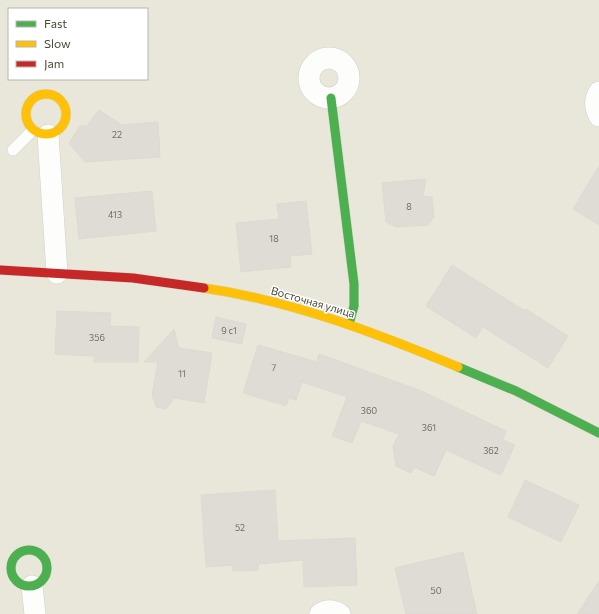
<svg xmlns="http://www.w3.org/2000/svg" width="599" height="614" viewBox="0 0 599 614" font-family="Commissioner,sans-serif">
<rect width="100%" height="100%" fill="#f4f3ed"/>
<!-- residential -->
<path fill="#e8e7da" fill-rule="evenodd" d="M 0,0 L 599,0 L 599,614 L 0,614 ZM 9,9 L 147,9 L 147,79 L 9,79 Z"/>
<!-- building -->
<path fill="#dedcd5" stroke="#dcdbd2" d="M 99,110 L 122,125 L 158,122 L 160,157 L 85,162 L 69,143 L 80,126 L 87,126 Z
M 599,166 L 599,225 L 573,209 Z
M 426,179 L 423,196 L 432,197 L 434,217 L 428,225 L 397,227 L 386,222 L 382,183 Z
M 152,191 L 156,231 L 79,239 L 75,198 Z
M 306,201 L 312,254 L 290,256 L 291,267 L 241,272 L 236,223 L 279,219 L 277,204 Z
M 452,265 L 525,311 L 526,309 L 568,336 L 548,368 L 483,327 L 476,338 L 426,306 Z
M 57,311 L 111,313 L 110,326 L 139,327 L 138,362 L 94,362 L 94,356 L 55,354 Z
M 216,317 L 246,324 L 242,344 L 212,338 Z
M 174,329 L 179,348 L 212,353 L 204,403 L 174,398 L 166,409 L 156,407 L 152,395 L 158,362 L 144,362 Z
M 258,345 L 317,362 L 319,354 L 419,390 L 506,431 L 503,440 L 515,445 L 501,475 L 446,450 L 434,476 L 414,467 L 411,473 L 396,466 L 393,446 L 399,434 L 361,421 L 352,443 L 332,436 L 347,397 L 302,382 L 296,400 L 289,398 L 286,406 L 243,393 Z
M 525,480 L 579,505 L 561,542 L 508,517 Z
M 275,490 L 278,541 L 355,538 L 357,585 L 304,587 L 303,560 L 258,564 L 259,570 L 233,571 L 233,565 L 206,567 L 201,495 Z
M 463,552 L 477,614 L 406,614 L 395,568 Z
M 599,581 L 599,614 L 577,614 Z"/>
<g fill="none" stroke-linecap="round" stroke-linejoin="round">
<defs>
<path id="lane" d="M 13,150 L 33,130"/>
<path id="street" d="M309 78a20 20 0 1 1 40 0a20 20 0 1 1-40 0Z
M 599,92 C 594,101 595,107 599,116
M 48,135 L 57,273
M 32,586 L 35,614
M 320,614 C 326,610 333,610 340,614"/>
<path id="fast" d="M 331,98 L 354,284 L 354,306 L 349,324
M 458,367 L 516,391 L 599,433
M11 568a18 18 0 1 1 36 0a18 18 0 1 1-36 0Z"/>
<path id="slow" d="M26 114a20 20 0 1 1 40 0a20 20 0 1 1-40 0Z
M 204,288 C 293,301 376,333 458,367"/>
<path id="jam" d="M 0,270 L 133,278 L 204,288"/>
</defs>
<!-- lane casing -->
<use href="#lane" stroke="#d2d1ca" stroke-width="12"/>
<!-- street casing -->
<use href="#street" stroke="#d2d1ca" stroke-width="22"/>
<!-- fast casing -->
<use href="#fast" stroke="#d5d5c5" stroke-width="10"/>
<!-- slow casing -->
<use href="#slow" stroke="#d5d5c5" stroke-width="10"/>
<!-- jam casing -->
<use href="#jam" stroke="#d5d5c5" stroke-width="10"/>
<!-- lane -->
<use href="#lane" stroke="#fdfdfc" stroke-width="11"/>
<!-- street -->
<use href="#street" stroke="#fdfdfc" stroke-width="21"/>
<!-- fast -->
<use href="#fast" stroke="#4caf50" stroke-width="9"/>
<!-- slow -->
<use href="#slow" stroke="#ffc107" stroke-width="9"/>
<!-- jam -->
<use href="#jam" stroke="#c62828" stroke-width="9"/>
</g>
<g text-anchor="middle" stroke-width="3" stroke-linejoin="round" paint-order="stroke">
<!-- number labels -->
<g font-size="9" fill="#716e5f">
<text x="117" y="138">22</text>
<text x="409" y="210">8</text>
<text x="115" y="218">413</text>
<text x="274" y="242">18</text>
<text x="229" y="334">9 с1</text>
<text x="97" y="341">356</text>
<text x="274" y="371">7</text>
<text x="182" y="377">11</text>
<text x="369" y="414">360</text>
<text x="429" y="431">361</text>
<text x="491" y="454">362</text>
<text x="240" y="531">52</text>
<text x="436" y="594">50</text>
</g>
<!-- street labels -->
<g font-size="11" fill="#4c4937" stroke="#fff">
<text transform="translate(313 302) rotate(16)" y="4">Восточная улица</text>
</g>
</g>
<!-- legend -->
<rect x="8" y="8" width="140" height="72" fill="#ffffff" stroke="#b7b6af"/>
<rect x="16" y="21" width="20" height="6" fill="#4caf50" stroke="#b7b6af"/>
<text x="44" y="28" font-size="12" fill="#4c4937">Fast</text>
<rect x="16" y="41" width="20" height="6" fill="#ffc107" stroke="#b7b6af"/>
<text x="44" y="48" font-size="12" fill="#4c4937">Slow</text>
<rect x="16" y="61" width="20" height="6" fill="#c62828" stroke="#b7b6af"/>
<text x="44" y="68" font-size="12" fill="#4c4937">Jam</text>
</svg>
